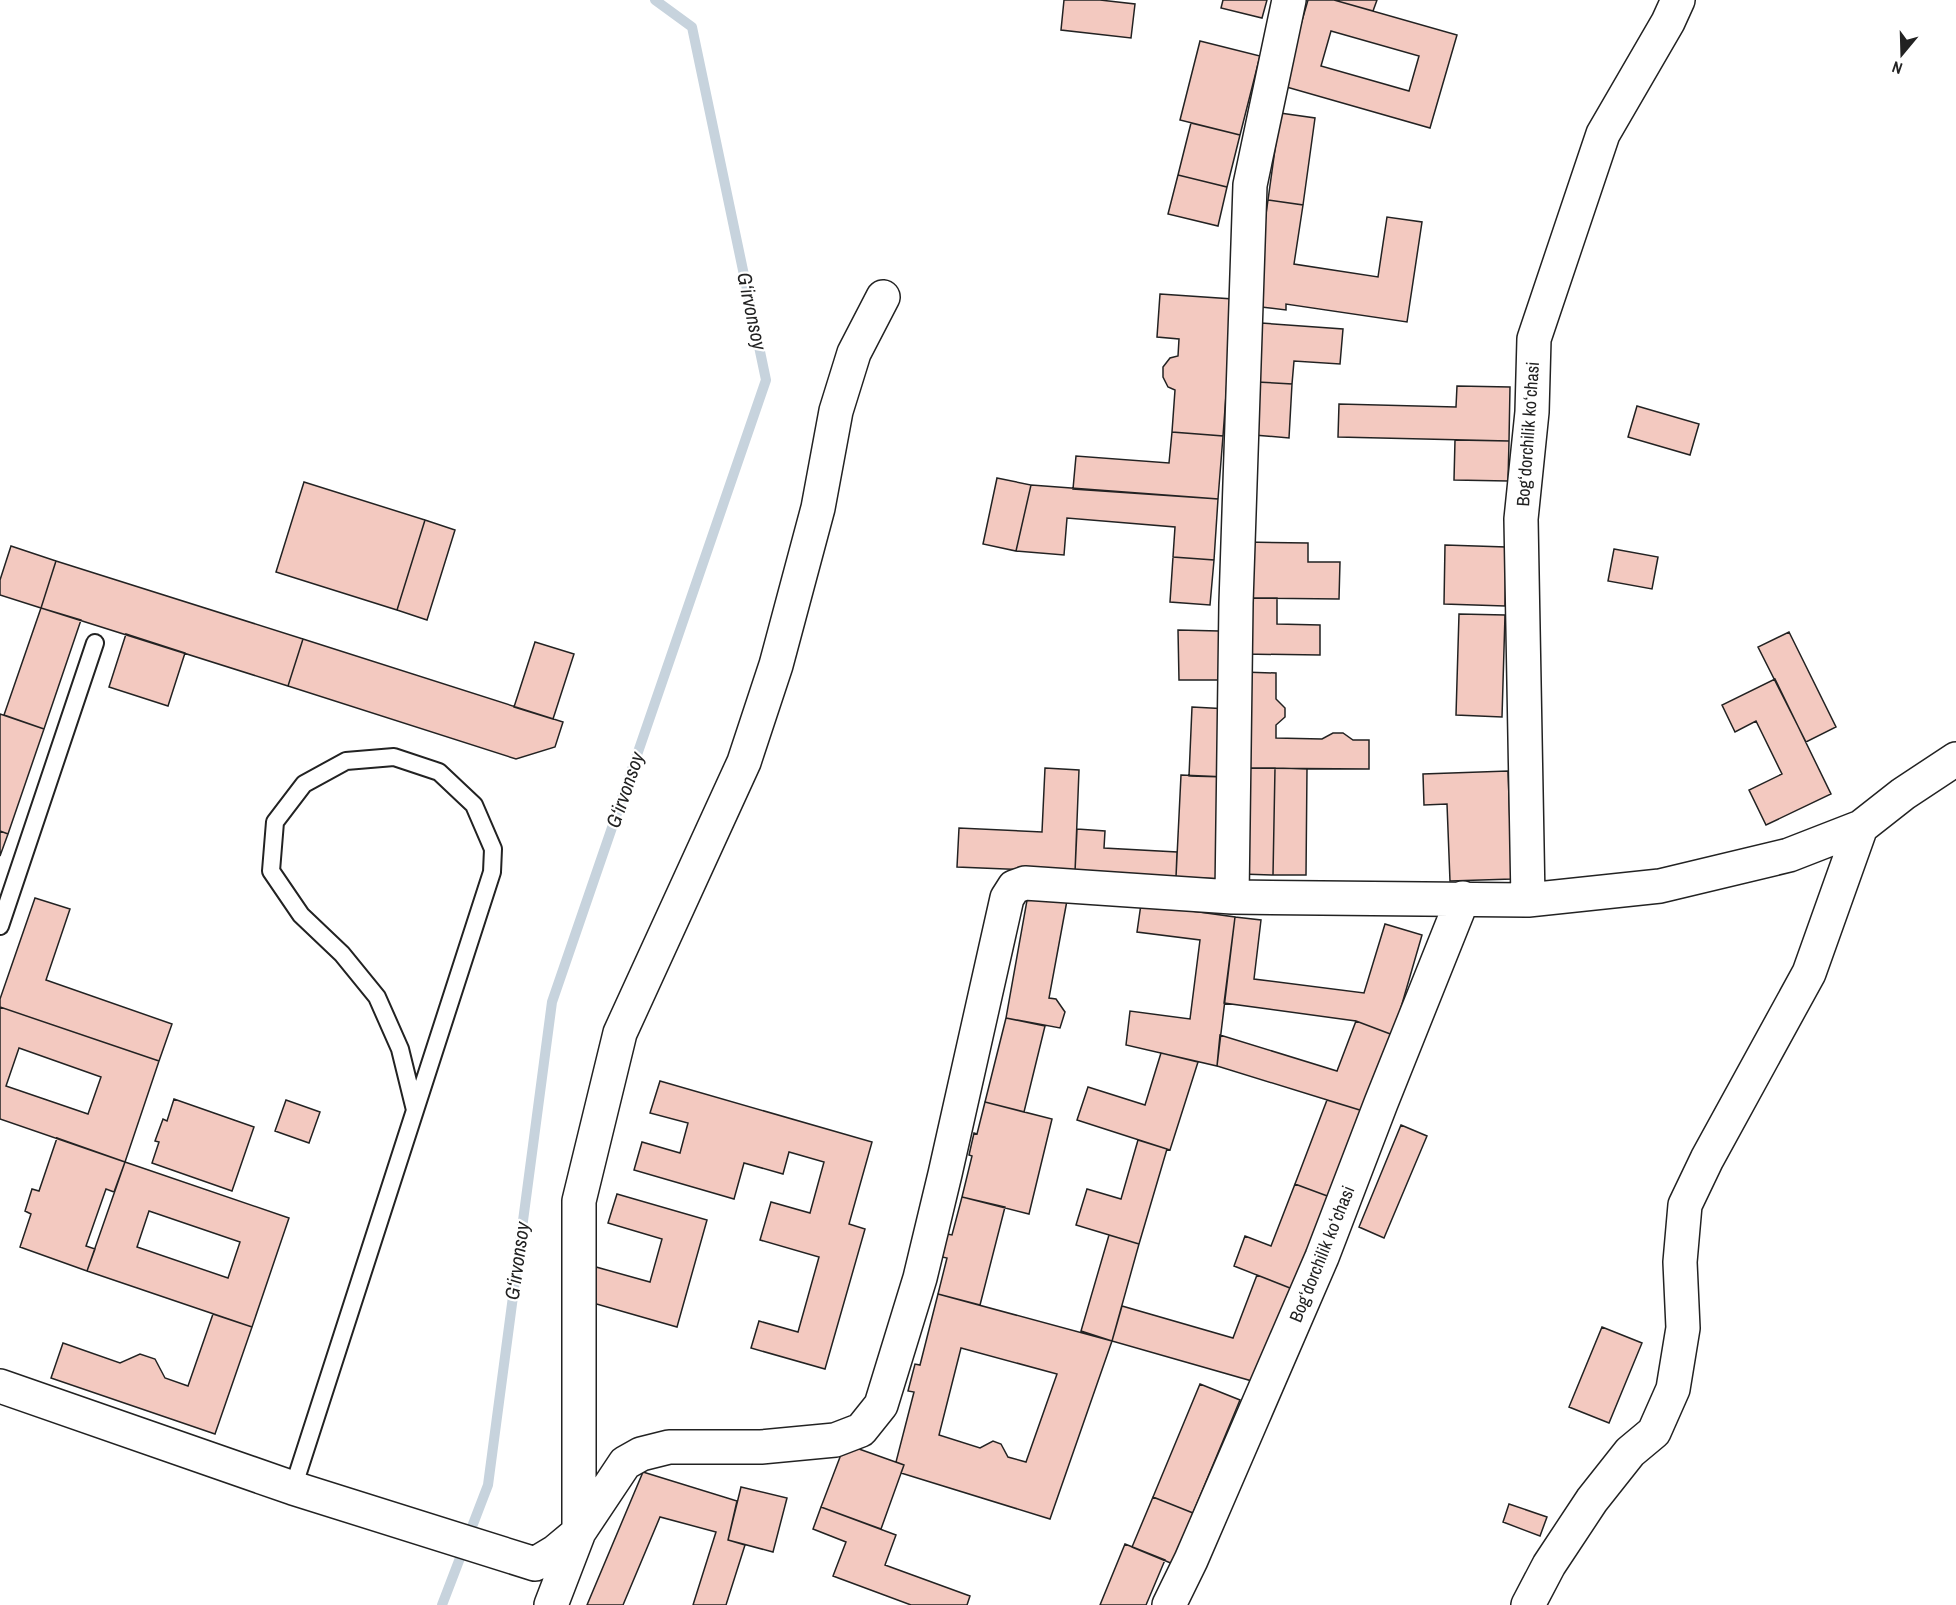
<svg xmlns="http://www.w3.org/2000/svg" width="1956" height="1605" viewBox="0 0 1956 1605" font-family="'Archivo Narrow',sans-serif">
<rect width="100%" height="100%" fill="#fff"/>
<g fill="none" stroke-linecap="round" stroke-linejoin="round">
<!-- stream -->
<path stroke="#c7d3dd" stroke-width="10" d="M 442,1605 L 488,1485 L 552,1002 L 766,380 L 692,27 L 655,0"/>
</g>
<!-- building -->
<path fill="#f3c9c0" stroke="#222" stroke-width="1.5" fill-rule="evenodd" d="M 1064,0 L 1100,0 L 1135,4 L 1131,38 L 1061,30 Z
M 1223,0 L 1267,0 L 1262,18 L 1221,8 Z
M 1308,0 L 1334,0 L 1457,35 L 1430,128 L 1283,86 ZM 1331,31 L 1419,56 L 1409,91 L 1321,66 Z
M 1334,0 L 1377,0 L 1373,11 Z
M 1200,41 L 1260,56 L 1240,135 L 1180,120 Z
M 1280,113 L 1315,118 L 1303,205 L 1268,200 Z
M 1191,123 L 1240,135 L 1227,187 L 1178,175 Z
M 1178,175 L 1227,187 L 1218,226 L 1168,214 Z
M 1268,200 L 1303,205 L 1294,264 L 1378,277 L 1387,217 L 1422,222 L 1407,322 L 1286,304 L 1286,310 L 1253,306 Z
M 1160,294 L 1233,299 L 1223,436 L 1172,432 L 1175,390 L 1168,387 L 1163,377 L 1163,367 L 1170,358 L 1178,356 L 1179,339 L 1157,337 Z
M 1261,323 L 1343,329 L 1340,364 L 1294,361 L 1292,384 L 1257,382 Z
M 1257,382 L 1292,384 L 1289,438 L 1254,435 Z
M 1457,386 L 1510,387 L 1509,441 L 1338,437 L 1339,404 L 1456,407 Z
M 1637,406 L 1699,424 L 1690,455 L 1628,437 Z
M 1172,432 L 1223,436 L 1218,499 L 1073,489 L 1076,456 L 1169,463 Z
M 1455,440 L 1509,441 L 1508,481 L 1454,480 Z
M 997,478 L 1031,485 L 1016,551 L 983,544 Z
M 304,482 L 425,520 L 397,610 L 276,572 Z
M 1031,485 L 1218,499 L 1214,560 L 1173,557 L 1175,527 L 1067,518 L 1064,555 L 1016,551 Z
M 425,520 L 455,530 L 427,620 L 397,610 Z
M 1244,542 L 1308,543 L 1308,562 L 1340,562 L 1339,599 L 1244,598 Z
M 1445,545 L 1506,547 L 1505,606 L 1444,604 Z
M 11,546 L 56,561 L 41,608 L 0,595 L 0,580 Z
M 1614,549 L 1658,557 L 1652,589 L 1608,581 Z
M 1173,557 L 1214,560 L 1210,605 L 1170,602 Z
M 56,561 L 303,639 L 288,686 L 41,608 Z
M 1244,598 L 1277,598 L 1277,624 L 1320,625 L 1320,655 L 1243,654 Z
M 41,608 L 81,620 L 44,729 L 4,715 Z
M 1459,614 L 1505,615 L 1502,717 L 1456,715 Z
M 1178,630 L 1219,631 L 1219,680 L 1179,680 Z
M 1789,632 L 1836,727 L 1806,742 L 1758,647 Z
M 126,634 L 185,653 L 168,706 L 109,687 Z
M 303,639 L 563,722 L 555,747 L 516,759 L 288,686 Z
M 535,642 L 574,654 L 553,719 L 514,707 Z
M 1243,672 L 1276,673 L 1276,699 L 1285,708 L 1285,717 L 1276,725 L 1276,738 L 1322,739 L 1333,733 L 1343,733 L 1353,740 L 1369,740 L 1369,769 L 1242,768 Z
M 1775,679 L 1831,794 L 1766,825 L 1749,790 L 1782,774 L 1756,721 L 1735,732 L 1722,705 Z
M 1192,707 L 1229,709 L 1226,777 L 1189,776 Z
M 0,714 L 44,729 L 8,834 L 0,831 Z
M 1045,768 L 1079,770 L 1075,872 L 957,867 L 959,828 L 1042,832 Z
M 1242,768 L 1275,768 L 1273,875 L 1241,874 Z
M 1275,768 L 1307,769 L 1306,875 L 1273,875 Z
M 1508,771 L 1512,879 L 1450,881 L 1447,804 L 1424,805 L 1423,774 Z
M 1181,775 L 1226,777 L 1222,879 L 1176,877 Z
M 1077,829 L 1105,831 L 1104,848 L 1177,852 L 1176,877 L 1075,872 Z
M 0,831 L 8,834 L 0,856 Z
M 1029,889 L 1068,895 L 1049,998 L 1056,999 L 1065,1012 L 1060,1028 L 1006,1018 Z
M 35,898 L 70,909 L 46,980 L 172,1024 L 159,1061 L 0,1007 L 0,999 Z
M 1141,904 L 1235,917 L 1217,1066 L 1126,1045 L 1130,1011 L 1190,1019 L 1200,940 L 1137,932 Z
M 1235,917 L 1261,920 L 1254,979 L 1364,993 L 1385,924 L 1422,935 L 1393,1035 L 1356,1021 L 1224,1003 Z
M 0,1007 L 159,1061 L 125,1162 L 0,1119 ZM 19,1048 L 101,1077 L 88,1114 L 6,1086 Z
M 1006,1018 L 1045,1026 L 1024,1112 L 985,1102 Z
M 1356,1021 L 1393,1035 L 1363,1111 L 1217,1066 L 1220,1035 L 1337,1071 Z
M 1161,1053 L 1198,1062 L 1170,1150 L 1077,1120 L 1088,1087 L 1145,1105 Z
M 660,1081 L 872,1142 L 849,1224 L 865,1229 L 825,1369 L 751,1348 L 759,1321 L 798,1332 L 819,1257 L 760,1240 L 771,1202 L 810,1213 L 824,1162 L 789,1152 L 783,1174 L 744,1163 L 734,1199 L 634,1170 L 642,1142 L 680,1153 L 688,1123 L 650,1113 Z
M 174,1099 L 254,1127 L 232,1191 L 152,1163 L 159,1142 L 155,1141 L 163,1119 L 167,1121 Z
M 286,1100 L 320,1112 L 309,1143 L 275,1131 Z
M 1327,1100 L 1363,1111 L 1330,1197 L 1295,1184 Z
M 985,1102 L 1052,1119 L 1029,1214 L 962,1197 L 972,1156 L 969,1155 L 974,1133 L 977,1134 Z
M 1401,1125 L 1427,1136 L 1384,1238 L 1359,1227 Z
M 57,1138 L 125,1162 L 114,1192 L 106,1189 L 86,1246 L 95,1249 L 87,1271 L 20,1247 L 31,1214 L 25,1211 L 32,1189 L 39,1191 Z
M 1138,1140 L 1167,1149 L 1139,1244 L 1076,1225 L 1087,1189 L 1121,1199 Z
M 125,1162 L 289,1218 L 252,1327 L 87,1271 ZM 149,1211 L 240,1242 L 228,1278 L 137,1247 Z
M 1295,1184 L 1330,1197 L 1295,1290 L 1234,1266 L 1245,1236 L 1271,1246 Z
M 617,1194 L 707,1220 L 677,1327 L 586,1301 L 596,1267 L 650,1282 L 662,1239 L 608,1223 Z
M 962,1197 L 1005,1207 L 980,1305 L 938,1294 L 947,1258 L 942,1257 L 947,1234 L 952,1235 Z
M 1109,1235 L 1139,1244 L 1112,1341 L 1081,1331 Z
M 1257,1275 L 1295,1290 L 1259,1383 L 1112,1341 L 1122,1306 L 1233,1338 Z
M 938,1294 L 1112,1341 L 1050,1519 L 901,1473 L 904,1465 L 896,1462 L 914,1392 L 908,1391 L 915,1364 L 920,1365 ZM 961,1348 L 1057,1374 L 1026,1462 L 1008,1457 L 1001,1444 L 993,1441 L 980,1448 L 939,1435 Z
M 213,1314 L 252,1327 L 215,1434 L 51,1378 L 63,1343 L 120,1363 L 140,1354 L 155,1359 L 165,1378 L 188,1386 Z
M 1602,1327 L 1642,1343 L 1609,1423 L 1569,1407 Z
M 1200,1384 L 1240,1400 L 1193,1513 L 1153,1497 Z
M 845,1444 L 904,1465 L 881,1529 L 821,1507 Z
M 643,1472 L 737,1501 L 728,1540 L 745,1545 L 726,1605 L 693,1605 L 716,1532 L 660,1517 L 623,1605 L 587,1605 Z
M 741,1487 L 787,1498 L 773,1552 L 728,1540 Z
M 1153,1497 L 1193,1513 L 1173,1564 L 1132,1547 Z
M 1509,1504 L 1547,1517 L 1540,1536 L 1503,1522 Z
M 821,1507 L 896,1535 L 885,1565 L 970,1596 L 967,1605 L 911,1605 L 833,1576 L 846,1542 L 813,1529 Z
M 1125,1544 L 1165,1560 L 1146,1605 L 1100,1605 Z"/>
<g fill="none" stroke-linecap="round" stroke-linejoin="round">
<defs>
<path id="lane" d="M 0,926 L 95,643
M 293,1488 L 492,872 L 493,849 L 474,805 L 439,772 L 394,757 L 346,761 L 304,784 L 275,822 L 271,871 L 301,915 L 342,954 L 377,997 L 400,1049 L 415,1110"/>
<path id="street" d="M 1232,897 L 1236,603 L 1250,185 L 1289,0
M 1528,900 L 1521,519 L 1532,412 L 1534,339 L 1603,134 L 1668,22 L 1678,0
M 0,1386 L 293,1488 L 535,1564 L 555,1552 L 579,1532 L 625,1463 L 641,1454 L 669,1447 L 761,1447 L 835,1440 L 861,1430 L 881,1405 L 920,1278 L 945,1174 L 1007,898 L 1014,887 L 1025,883 L 1232,897 L 1528,900 L 1660,886 L 1789,855 L 1861,827 L 1903,794 L 1956,759
M 551,1605 L 579,1532 L 579,1201 L 620,1033 L 744,762 L 776,665 L 818,508 L 836,411 L 854,353 L 883,297
M 1169,1605 L 1191,1560 L 1322,1257 L 1381,1103 L 1463,898
M 1528,1605 L 1549,1565 L 1592,1500 L 1630,1452 L 1654,1432 L 1673,1389 L 1683,1328 L 1680,1262 L 1685,1205 L 1707,1159 L 1809,973 L 1861,827"/>
</defs>
<!-- lane casing -->
<use href="#lane" stroke="#222" stroke-width="20"/>
<!-- street casing -->
<use href="#street" stroke="#222" stroke-width="36"/>
<!-- lane -->
<use href="#lane" stroke="#fff" stroke-width="16"/>
<!-- street -->
<use href="#street" stroke="#fff" stroke-width="33"/>
</g>
<g text-anchor="middle" stroke-width="4.5" stroke-linejoin="round" paint-order="stroke">
<!-- street labels -->
<g font-size="18" fill="#222" stroke="#fff">
<text transform="translate(1528 434) rotate(-86)" y="6">Bogʻdorchilik koʻchasi</text>
<text transform="translate(1322 1254) rotate(-68)" y="6">Bogʻdorchilik koʻchasi</text>
</g>
<!-- water labels -->
<g font-size="20" font-style="italic" fill="#222" stroke="#fff">
<text transform="translate(752 311) rotate(78)" y="7">G‘irvonsoy</text>
<text transform="translate(625 790) rotate(-71)" y="7">G‘irvonsoy</text>
<text transform="translate(517 1261) rotate(-82)" y="7">G‘irvonsoy</text>
</g>
</g>
<!-- north arrow -->
<g transform="translate(1902 54) rotate(199)" stroke="#ffffff" stroke-width="4.5" paint-order="stroke">
<path d="M0-4.5L10 22L0 15L-10 22Z" fill="#222222"/>
<text y="-9" font-size="16" font-weight="bold" text-anchor="middle" fill="#222222">N</text>
</g>
</svg>
